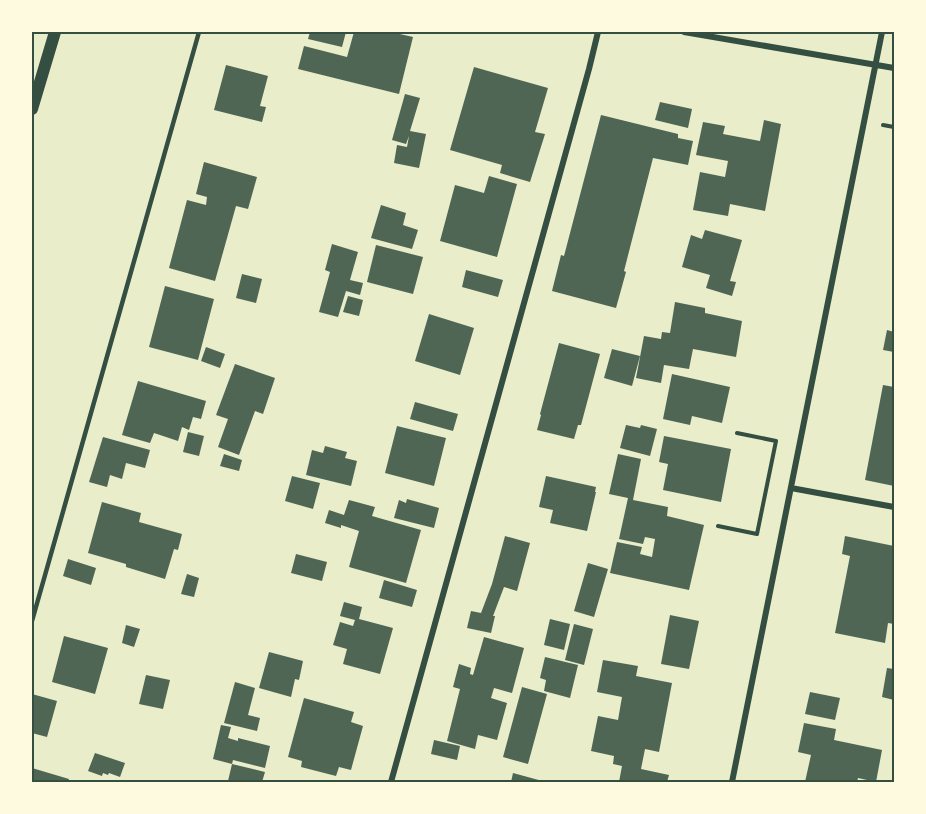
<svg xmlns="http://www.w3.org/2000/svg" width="926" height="814" viewBox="0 0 926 814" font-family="'DejaVu Sans',sans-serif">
<rect width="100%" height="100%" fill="#e9edc9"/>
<!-- building -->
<path fill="#4f6655" d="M 310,32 L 346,32 L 342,47 L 308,39 Z
M 354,32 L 391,32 L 413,37 L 399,94 L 298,69 L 304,46 L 347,57 Z
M 226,65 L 268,76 L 260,106 L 266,107 L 262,122 L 214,110 Z
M 474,67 L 548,88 L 535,132 L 545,134 L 530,182 L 500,173 L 502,165 L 450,150 Z
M 405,94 L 420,98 L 410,131 L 426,134 L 419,168 L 394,163 L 397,145 L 407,147 L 409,136 L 406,144 L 392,140 Z
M 660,102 L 692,109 L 688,128 L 655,120 Z
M 601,115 L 678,134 L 678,138 L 693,141 L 688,165 L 653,158 L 624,271 L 626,272 L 616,308 L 552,291 L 561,255 L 564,256 Z
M 764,120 L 781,124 L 765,211 L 730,204 L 728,216 L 693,210 L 700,172 L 725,177 L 728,161 L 696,155 L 703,122 L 725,126 L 723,134 L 760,141 Z
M 204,162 L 257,177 L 248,209 L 236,206 L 215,281 L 169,268 L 187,200 L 206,205 L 207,197 L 196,194 Z
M 489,176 L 517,184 L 497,257 L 440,241 L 455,185 L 484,193 Z
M 381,205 L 406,213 L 403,225 L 418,230 L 412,249 L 371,238 Z
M 705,230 L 742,240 L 730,281 L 736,282 L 732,296 L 706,288 L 710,275 L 682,267 L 691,235 L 702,239 Z
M 332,244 L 358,252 L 350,280 L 363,283 L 360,295 L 346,291 L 338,317 L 319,312 L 330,272 L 325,270 Z
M 376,245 L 423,257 L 413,294 L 367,282 Z
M 466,270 L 503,280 L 498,297 L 462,287 Z
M 242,274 L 262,279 L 256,303 L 236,298 Z
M 165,286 L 214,299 L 198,360 L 149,347 Z
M 348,296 L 363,300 L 359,316 L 343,312 Z
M 675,302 L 705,308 L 705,313 L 742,321 L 736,357 L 693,349 L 689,369 L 664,365 L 661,383 L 636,378 L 644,336 L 661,339 L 662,332 L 670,333 Z
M 429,314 L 474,328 L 460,375 L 415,361 Z
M 887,330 L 894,332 L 894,352 L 883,350 Z
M 559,343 L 600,354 L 581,425 L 578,425 L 574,439 L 537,430 L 541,415 L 540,414 Z
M 206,347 L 225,354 L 220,368 L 201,361 Z
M 612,349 L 640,356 L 632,386 L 604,378 Z
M 235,364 L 275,378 L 263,414 L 255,411 L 239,455 L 218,447 L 228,419 L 216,415 Z
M 672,374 L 730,387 L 722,423 L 692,416 L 690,425 L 663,419 Z
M 138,381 L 206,401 L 201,419 L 193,417 L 189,430 L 182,427 L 178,441 L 154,433 L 150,443 L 122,435 Z
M 883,385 L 894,387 L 894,486 L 865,480 Z
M 415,402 L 458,414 L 453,431 L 410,419 Z
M 626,425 L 640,428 L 641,425 L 657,429 L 650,456 L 620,448 Z
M 397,426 L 446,438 L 434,486 L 385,473 Z
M 188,432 L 204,436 L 199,456 L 183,452 Z
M 664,436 L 731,449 L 721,502 L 663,490 L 668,464 L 659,462 Z
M 103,437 L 150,450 L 145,468 L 126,463 L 122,479 L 110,475 L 107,487 L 89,482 Z
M 325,446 L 347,452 L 345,458 L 357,461 L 351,486 L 306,475 L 312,450 L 323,453 Z
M 224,454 L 242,460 L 239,471 L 220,466 Z
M 618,454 L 641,459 L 633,500 L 668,507 L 667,516 L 704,525 L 689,590 L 610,573 L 617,542 L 642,547 L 640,554 L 652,557 L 655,539 L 645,537 L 643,544 L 619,539 L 628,498 L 609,494 Z
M 292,476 L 320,483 L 313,509 L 285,501 Z
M 546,476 L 596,487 L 595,492 L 596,492 L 587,531 L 550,523 L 553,510 L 539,507 Z
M 407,499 L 439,508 L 434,528 L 394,518 L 399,500 L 406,503 Z
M 349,500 L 375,507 L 372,516 L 421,530 L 406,583 L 349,567 L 359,531 L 341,525 L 341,528 L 325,523 L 329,510 L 344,515 Z
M 102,502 L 141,513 L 139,522 L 182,534 L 178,550 L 174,549 L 165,579 L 126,567 L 126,564 L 88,553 Z
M 505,536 L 530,543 L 517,591 L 504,587 L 493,616 L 495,616 L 491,633 L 467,628 L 471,611 L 481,613 L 492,584 Z
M 845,536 L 894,546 L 894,592 L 892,603 L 894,604 L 894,624 L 888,623 L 885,643 L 835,633 L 850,556 L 842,554 Z
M 296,554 L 327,562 L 322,581 L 291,573 Z
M 68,559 L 96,568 L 91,585 L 63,576 Z
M 588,563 L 608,569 L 594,617 L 574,611 Z
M 187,574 L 199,578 L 194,597 L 181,594 Z
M 384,580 L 417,590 L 412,607 L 379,598 Z
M 344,602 L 362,607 L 359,619 L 393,628 L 380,674 L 343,664 L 347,649 L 333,645 L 340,622 L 353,626 L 355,620 L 340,616 Z
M 670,615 L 699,621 L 689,669 L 661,664 Z
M 550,619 L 570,624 L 564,650 L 544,645 Z
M 574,624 L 593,629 L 584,665 L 565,660 Z
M 126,625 L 140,629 L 134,647 L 122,643 Z
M 64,636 L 108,648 L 95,694 L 52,682 Z
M 484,637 L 524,648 L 512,693 L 494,688 L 491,698 L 507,703 L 497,740 L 478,735 L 475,749 L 447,741 L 460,689 L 453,687 L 459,664 L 471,668 L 470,674 L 473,675 Z
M 269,652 L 303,661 L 299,680 L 295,679 L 291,697 L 259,688 Z
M 545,657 L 578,665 L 570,698 L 544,691 L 546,680 L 540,678 Z
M 603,660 L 638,666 L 636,676 L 672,683 L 659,752 L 645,749 L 641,769 L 669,775 L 667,782 L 619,782 L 622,766 L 613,764 L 614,756 L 591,751 L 598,716 L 618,720 L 622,697 L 597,692 Z
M 887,668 L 894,669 L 894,700 L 882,697 Z
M 146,675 L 170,680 L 163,709 L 139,704 Z
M 235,682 L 255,688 L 248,715 L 260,718 L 257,731 L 224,723 Z
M 522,687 L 547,694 L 528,764 L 503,757 Z
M 810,692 L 840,698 L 835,720 L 805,714 Z
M 32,694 L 57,701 L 47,737 L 32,733 Z
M 304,698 L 354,712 L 351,722 L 363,726 L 351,770 L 339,767 L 336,776 L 301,767 L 302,761 L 288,757 Z
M 804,723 L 836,729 L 834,740 L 882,750 L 876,782 L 858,778 L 857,782 L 805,782 L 811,755 L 798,752 Z
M 221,725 L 231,727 L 228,738 L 238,741 L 238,738 L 270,746 L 265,768 L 233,760 L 232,764 L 213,759 Z
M 434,740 L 460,746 L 457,760 L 431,754 Z
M 95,753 L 125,763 L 120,777 L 109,773 L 108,775 L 103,773 L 102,776 L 88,771 Z
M 232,764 L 265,772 L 262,782 L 233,782 L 228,781 Z
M 32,768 L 69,779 L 68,782 L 32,782 Z
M 513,773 L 546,782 L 511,782 Z"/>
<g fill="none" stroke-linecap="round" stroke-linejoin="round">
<!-- path -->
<path stroke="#344e41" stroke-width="4" d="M 883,125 L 894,127
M 718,526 L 757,534 L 776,441 L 737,433"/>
<!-- service -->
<path stroke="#344e41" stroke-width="4.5" d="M 32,621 L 199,32"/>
<!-- minor -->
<path stroke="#344e41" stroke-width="6" d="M 684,32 L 894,68
M 791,488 L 894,507
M 391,782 L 589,69 L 598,32
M 732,782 L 882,32"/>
<!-- secondary -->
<path stroke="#344e41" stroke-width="12" d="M 32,109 L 55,32"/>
</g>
<!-- border -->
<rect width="926" height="814" fill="none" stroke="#fefae0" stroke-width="66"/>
<rect x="33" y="33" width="860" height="748" fill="none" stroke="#344e41" stroke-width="2"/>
</svg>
